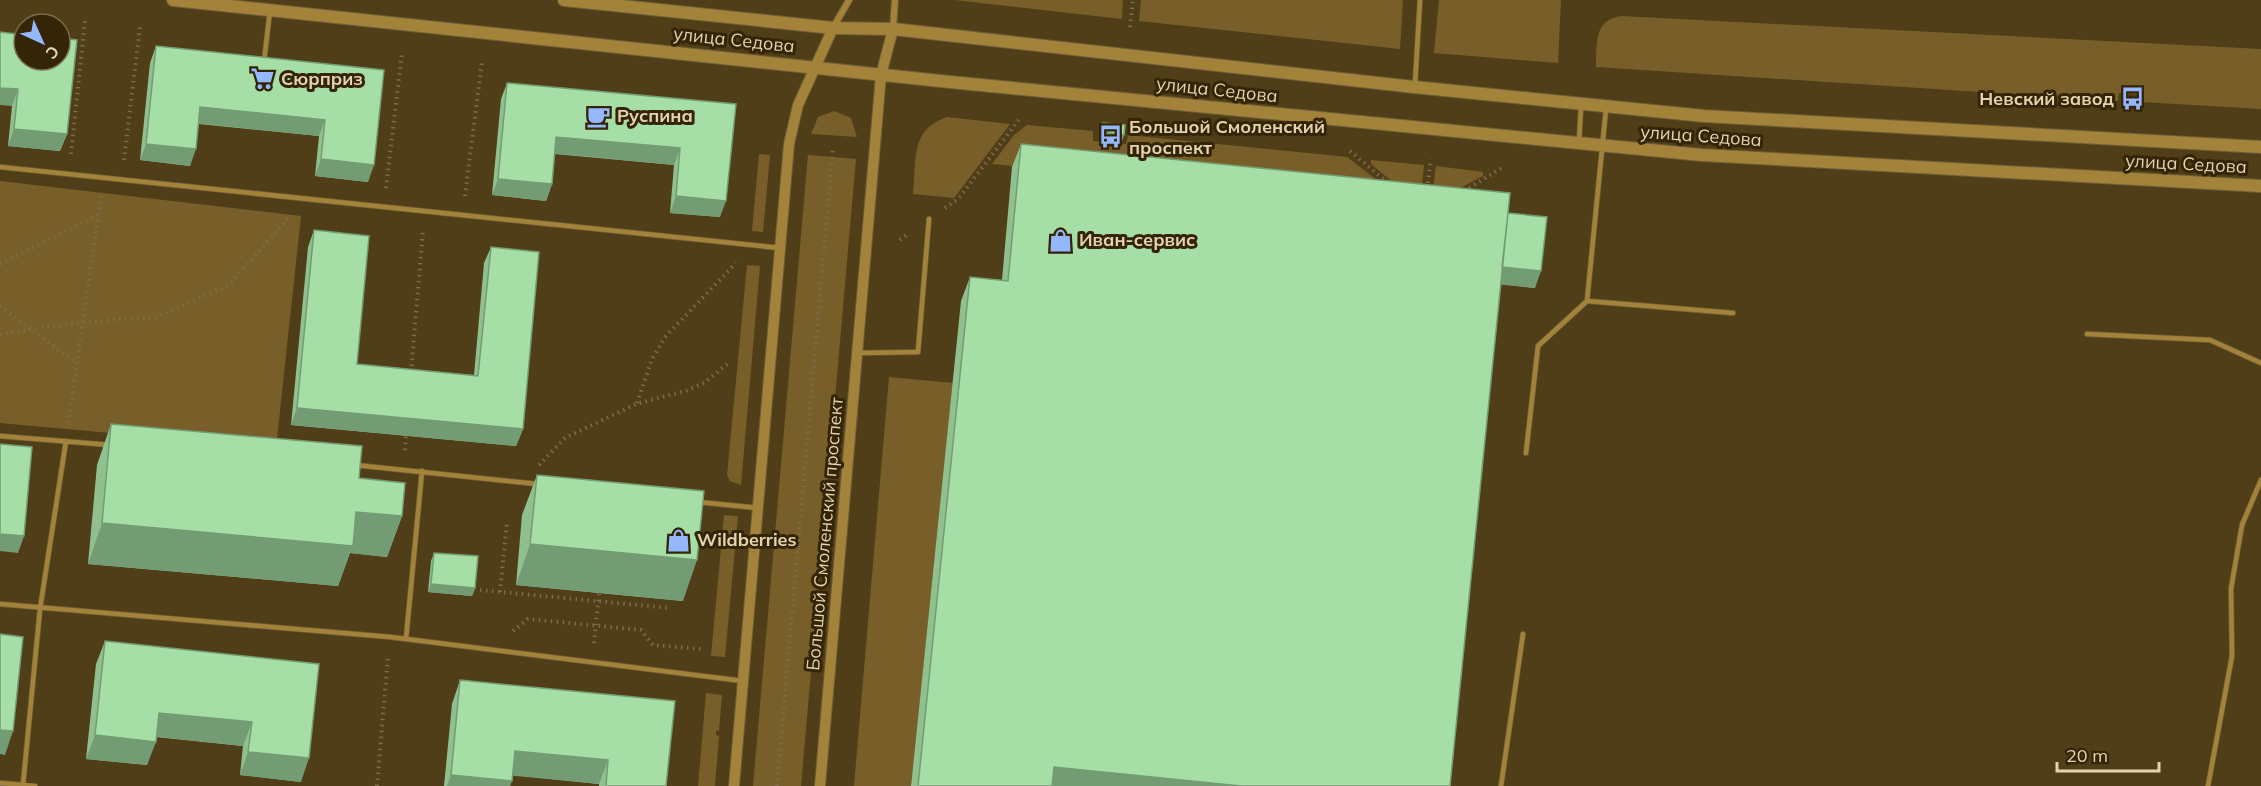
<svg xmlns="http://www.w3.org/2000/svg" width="2261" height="786" viewBox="0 0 2261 786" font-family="Mulish,sans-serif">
<rect width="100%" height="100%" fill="#503e18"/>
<!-- green -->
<path fill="#785f29" d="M 955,0 L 1123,0 L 1122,19 Z
M 1141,0 L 1403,0 L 1400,49 L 1139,21 Z
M 1439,0 L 1561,0 L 1558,63 L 1434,53 Z
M 1621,16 L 2261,49 L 2261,109 L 2142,102 L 2143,95 L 2119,93 L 2118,101 L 1596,67 C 1597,45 1593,20 1621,16 Z
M 834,111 L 851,118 L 857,137 L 811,134 L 818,117 Z
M 947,117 L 1010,124 L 954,198 L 913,194 C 917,160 909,130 947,117 Z
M 1027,125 L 1093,131 L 1093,141 L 1126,144 L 1128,135 L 1347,157 L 1378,181 L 1389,202 L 992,164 L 1014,135 Z
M 759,154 L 770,155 L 763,232 L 752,231 Z
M 808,155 L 856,159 L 801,786 L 753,786 Z
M 1371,160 L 1424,165 L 1421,195 L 1407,194 L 1371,164 Z
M 1436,166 L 1483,172 L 1483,176 L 1443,197 L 1432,197 Z
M 0,181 L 301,216 L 276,448 L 0,423 Z
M 747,265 L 760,266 L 741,485 L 730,481 L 727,475 Z
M 889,377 L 953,383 L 911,786 L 854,786 Z
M 724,515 L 738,516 L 725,657 L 711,656 Z
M 706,693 L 722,695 L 719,731 L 716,731 L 716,735 L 719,736 L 715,786 L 698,786 Z"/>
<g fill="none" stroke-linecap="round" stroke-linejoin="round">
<defs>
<path id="service" d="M 264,62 L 270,10
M 1415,84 L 1420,0
M 1579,143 L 1581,106
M 0,167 L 780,248
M 1587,301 L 1733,313
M 2087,334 L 2210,340 L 2261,363
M 858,353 L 918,352 L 929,219
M 0,436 L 110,445
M 1526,453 L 1538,346 L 1587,301 L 1606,109
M 355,465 L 537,484
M 698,502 L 758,508
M 0,604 L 390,637 L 743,681
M 406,639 L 422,471
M 0,783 L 35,786
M 23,785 L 40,609 L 66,441
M 1501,786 L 1523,634
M 2208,786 L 2232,656 L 2231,589 L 2242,525 L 2261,480"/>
<path id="minor" d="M 833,28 L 849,0
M 893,29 L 895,0"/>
<path id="tertiary" d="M 734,786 L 789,144 L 798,105 L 833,28
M 820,786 L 881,75 L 893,29"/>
<path id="secondary" d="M 173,0 L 950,82 L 1702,155 L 2261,186
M 564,0 L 833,28 L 893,29 L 1414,87 L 1704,116 L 2261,147"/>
</defs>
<!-- service casing -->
<use href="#service" stroke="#6d5d38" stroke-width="6"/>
<!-- minor casing -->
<use href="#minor" stroke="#6d5d38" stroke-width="8"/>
<!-- tertiary casing -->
<use href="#tertiary" stroke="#6d5d38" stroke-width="12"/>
<!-- secondary casing -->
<use href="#secondary" stroke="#6d5d38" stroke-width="14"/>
<!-- path -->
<path stroke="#7d6c47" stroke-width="4" stroke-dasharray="1.5 4.5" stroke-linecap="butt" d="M 1130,27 L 1133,0
M 1350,151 L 1388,183
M 71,154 L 85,21
M 124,160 L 140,26
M 386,188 L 402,53
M 1427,189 L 1431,159
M 1464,191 L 1505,166
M 465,196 L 482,61
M 945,208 L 959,198 L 1021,117
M 900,240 L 909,233
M 0,264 L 98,215
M 0,306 L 77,364
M 0,334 L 83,322 L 156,317 L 229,285 L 290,216
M 411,372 L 423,230
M 637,403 L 652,359 L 665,337 L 736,263
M 68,423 L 101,196
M 405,450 L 406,436
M 539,465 L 565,438 L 636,404 L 685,391 L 704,383 L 730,362
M 480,590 L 670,608
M 500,592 L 507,522
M 513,631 L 528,619 L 641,630 L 653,645 L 702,649
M 594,643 L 599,593
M 377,786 L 388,656
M 777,786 L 833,147"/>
<!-- service -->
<use href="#service" stroke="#a3823a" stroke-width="4.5"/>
<!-- minor -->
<use href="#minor" stroke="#a3823a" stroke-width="6"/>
<!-- tertiary -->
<use href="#tertiary" stroke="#a3823a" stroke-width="10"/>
<!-- secondary -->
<use href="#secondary" stroke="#a3823a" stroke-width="12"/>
</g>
<!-- wall -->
<path fill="#8fc08e" d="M 0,32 L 67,134 L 60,151 L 8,146 L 12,106 Z
M 156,46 L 384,70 L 368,182 L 315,176 L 319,136 L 199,124 L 190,166 L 140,160 L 150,63 Z
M 507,83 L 736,104 L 720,217 L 670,213 L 674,165 L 555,154 L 552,184 L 546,201 L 492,195 L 501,99 Z
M 1103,123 L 1124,135 L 1121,143 L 1099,141 L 1100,132 Z
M 1021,144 L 1508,213 L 1535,288 L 1501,284 L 1450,786 L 911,786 L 961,301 L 970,277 L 1002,280 L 1012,167 Z
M 314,230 L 357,364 L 474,375 L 484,263 L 491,247 L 523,429 L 516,446 L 291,425 L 308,247 Z
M 111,424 L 359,478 L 402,516 L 387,557 L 350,553 L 338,586 L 88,564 L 97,465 Z
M 537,475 L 683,601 L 516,585 L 522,515 Z
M 434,553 L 475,588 L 472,596 L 428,592 L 431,561 Z
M 105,641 L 319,664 L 301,782 L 240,775 L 243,746 L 156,737 L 147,765 L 86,759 L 96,664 Z
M 460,680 L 666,786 L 599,786 L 599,784 L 513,775 L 510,786 L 444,786 L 452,704 Z"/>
<!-- shaded-wall -->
<path fill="#749c74" d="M 0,88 L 18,89 L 12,106 L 0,105 Z
M 200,107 L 325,120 L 319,136 L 194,123 Z
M 14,129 L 67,134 L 60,151 L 8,146 Z
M 1102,132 L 1124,135 L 1121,143 L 1099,141 Z
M 556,137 L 680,148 L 674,165 L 550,153 Z
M 146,144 L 196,149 L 190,166 L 140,160 Z
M 321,159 L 374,165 L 368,182 L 315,176 Z
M 498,179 L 552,184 L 546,201 L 492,195 Z
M 676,196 L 726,201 L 720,217 L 670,213 Z
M 1500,267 L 1541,271 L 1535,288 L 1494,284 Z
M 297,408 L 523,429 L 516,446 L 291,425 Z
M 356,512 L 402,516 L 387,557 L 350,553 L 338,586 L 88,564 L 102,523 Z
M 0,534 L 24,536 L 18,553 L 0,551 Z
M 530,544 L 697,560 L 683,601 L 516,585 Z
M 431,584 L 475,588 L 472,596 L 428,592 Z
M 159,713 L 252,722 L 243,746 L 150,736 Z
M 0,730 L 13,731 L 5,755 L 0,754 Z
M 95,735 L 156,742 L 147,765 L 86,759 Z
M 515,751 L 608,760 L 599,784 L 506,775 Z
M 248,752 L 309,758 L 301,782 L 240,775 Z
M 1054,767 L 1241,786 L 1047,786 Z
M 451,775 L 512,781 L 510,786 L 447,786 Z"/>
<!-- building -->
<path fill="#a6dfa5" stroke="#749c74" stroke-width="1.5" d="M 0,32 L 24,35 L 24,60 L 60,60 L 60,38 L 77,40 L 67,134 L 14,129 L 18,89 L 0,88 Z
M 156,46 L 384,70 L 374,165 L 321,159 L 325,120 L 200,107 L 196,149 L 146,144 Z
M 507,83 L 736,104 L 726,201 L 676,196 L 680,148 L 556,137 L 552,184 L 498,179 Z
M 1103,123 L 1125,125 L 1124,135 L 1102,132 Z
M 1021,144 L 1510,193 L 1450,786 L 1241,786 L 1054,767 L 1052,786 L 918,786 L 970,277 L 1008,281 Z
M 1508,213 L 1547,217 L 1541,271 L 1502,267 Z
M 314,230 L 369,236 L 357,364 L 478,376 L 491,247 L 539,252 L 523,429 L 297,408 Z
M 111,424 L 362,446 L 359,478 L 405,483 L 402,516 L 356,512 L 353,546 L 102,523 Z
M 0,444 L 32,447 L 24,536 L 0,534 Z
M 537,475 L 704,491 L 697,560 L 530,544 Z
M 434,553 L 478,556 L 475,588 L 431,584 Z
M 0,634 L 23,637 L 13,731 L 0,730 Z
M 105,641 L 319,664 L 309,758 L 248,752 L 252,722 L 159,713 L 156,742 L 95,735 Z
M 460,680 L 675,701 L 666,786 L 606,786 L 608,760 L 515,751 L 512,781 L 451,775 Z"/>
<!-- icons -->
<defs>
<symbol id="supermarket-bare" viewBox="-9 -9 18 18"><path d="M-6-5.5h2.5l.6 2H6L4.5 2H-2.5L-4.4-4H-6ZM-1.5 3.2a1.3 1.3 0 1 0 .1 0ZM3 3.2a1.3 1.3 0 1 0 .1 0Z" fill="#95b7fd" stroke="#332506" stroke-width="2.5" paint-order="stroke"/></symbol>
<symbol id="bus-bare" viewBox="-9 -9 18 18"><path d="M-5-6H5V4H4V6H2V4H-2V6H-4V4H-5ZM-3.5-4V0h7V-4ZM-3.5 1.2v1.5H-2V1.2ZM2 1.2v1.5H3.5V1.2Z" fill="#95b7fd" stroke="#332506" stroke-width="2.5" paint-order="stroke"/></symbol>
<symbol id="cafe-bare" viewBox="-9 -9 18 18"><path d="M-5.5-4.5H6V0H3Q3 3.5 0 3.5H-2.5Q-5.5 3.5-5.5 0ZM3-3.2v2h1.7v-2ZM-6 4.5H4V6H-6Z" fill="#95b7fd" stroke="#332506" stroke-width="2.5" paint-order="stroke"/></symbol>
<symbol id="shop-bare" viewBox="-9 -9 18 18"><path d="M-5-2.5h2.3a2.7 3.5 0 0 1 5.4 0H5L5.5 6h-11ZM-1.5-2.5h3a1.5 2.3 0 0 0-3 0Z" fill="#95b7fd" stroke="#332506" stroke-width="2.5" paint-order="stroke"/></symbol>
</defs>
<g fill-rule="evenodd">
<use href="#supermarket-bare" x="246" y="62" width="33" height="33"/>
<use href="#bus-bare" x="2116" y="82" width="33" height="33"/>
<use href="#cafe-bare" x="582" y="100" width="33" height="33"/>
<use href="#bus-bare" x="1094" y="120" width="33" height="33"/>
<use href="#shop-bare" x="1044" y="224" width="33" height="33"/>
<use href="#shop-bare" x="662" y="524" width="33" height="33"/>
</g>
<g text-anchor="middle" stroke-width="6" stroke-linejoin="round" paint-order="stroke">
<!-- street labels -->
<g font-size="18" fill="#e4d3b0" stroke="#332506">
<text transform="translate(734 40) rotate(6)" y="6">улица Седова</text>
<text transform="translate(1217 90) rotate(6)" y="6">улица Седова</text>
<text transform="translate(1701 136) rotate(4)" y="6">улица Седова</text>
<text transform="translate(2186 164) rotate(3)" y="6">улица Седова</text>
<text transform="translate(825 534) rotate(-85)" y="6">Большой Смоленский проспект</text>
</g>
<!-- poi labels -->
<g font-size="18" font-weight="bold" fill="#e4d3b0" stroke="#332506" text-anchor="start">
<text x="281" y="85">Сюрприз</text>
<text x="2114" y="105" text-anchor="end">Невский завод</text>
<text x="617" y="122">Руспина</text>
<text x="1129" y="133">Большой Смоленский<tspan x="1129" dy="21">проспект</tspan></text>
<text x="1079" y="246">Иван-сервис</text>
<text x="697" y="546">Wildberries</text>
</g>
</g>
<!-- north arrow -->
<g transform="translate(42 42) rotate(135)"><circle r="28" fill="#332506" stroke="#7a6b4a" stroke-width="1.5"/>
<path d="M0-4.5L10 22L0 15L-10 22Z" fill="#95b7fd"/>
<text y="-9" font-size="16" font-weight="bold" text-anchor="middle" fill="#e4d3b0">С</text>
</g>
<!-- scale -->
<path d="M2057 762v9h102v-9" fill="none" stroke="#e4d3b0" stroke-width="3"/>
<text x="2066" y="762" font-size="18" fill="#e4d3b0" stroke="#332506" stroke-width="4.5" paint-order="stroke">20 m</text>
</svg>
